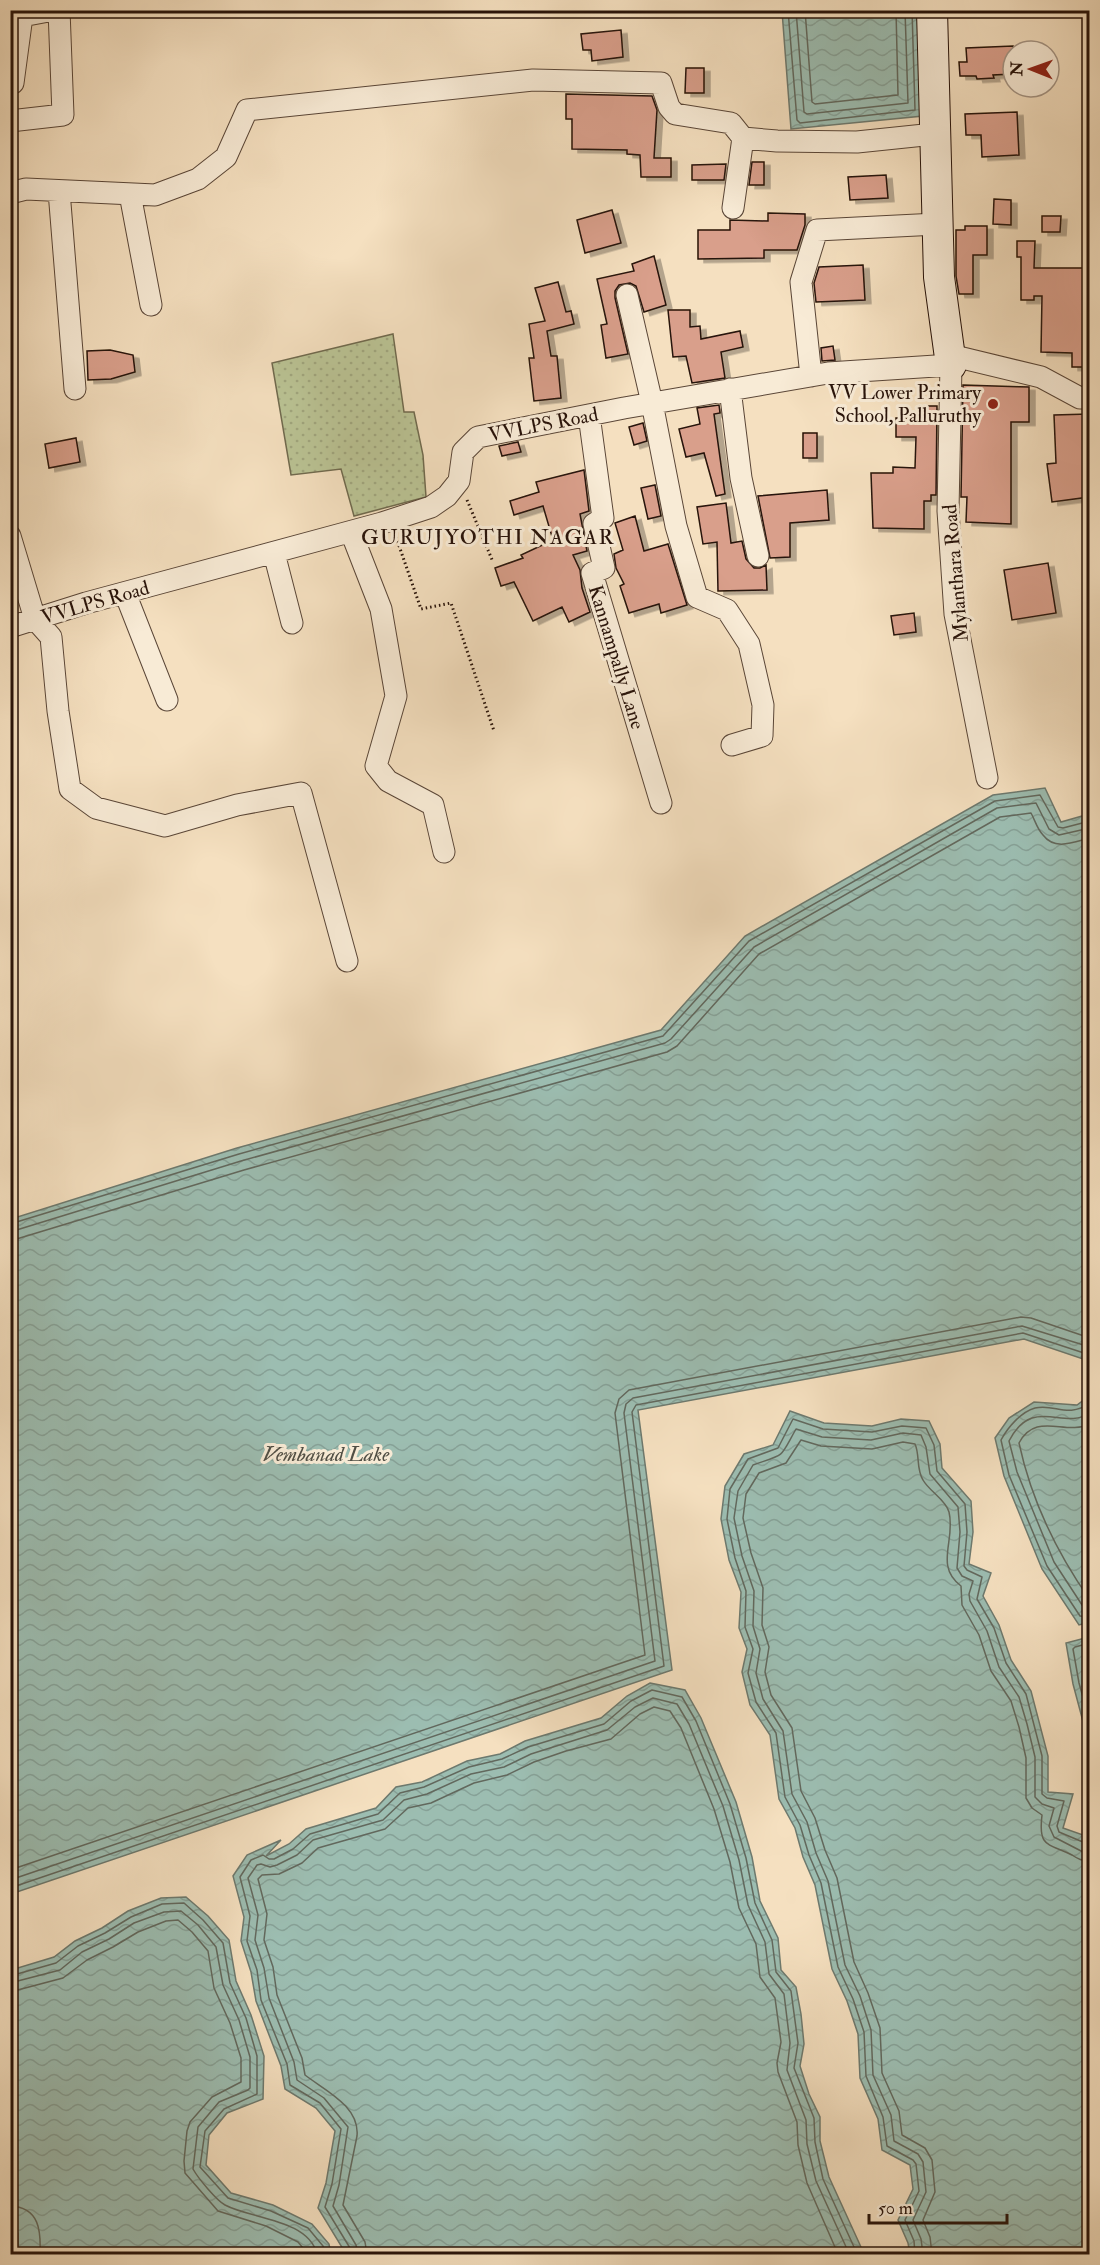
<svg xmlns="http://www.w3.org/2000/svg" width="1100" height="2265" viewBox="0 0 1100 2265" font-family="'IM FELL Double Pica',serif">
<defs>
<pattern id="grass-dots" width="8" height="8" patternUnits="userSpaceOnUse" patternTransform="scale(1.5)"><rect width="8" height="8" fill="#bac394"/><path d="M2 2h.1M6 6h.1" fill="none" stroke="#a0a67e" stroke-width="1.8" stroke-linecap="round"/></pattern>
<pattern id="water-waves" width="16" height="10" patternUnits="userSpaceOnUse" patternTransform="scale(1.5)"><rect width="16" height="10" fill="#9cbdb1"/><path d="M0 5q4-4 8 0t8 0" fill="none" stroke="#86a197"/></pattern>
<filter id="shadow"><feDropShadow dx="6" dy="3.5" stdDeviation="0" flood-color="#0004"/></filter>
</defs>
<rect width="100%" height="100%" fill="#f5e0c0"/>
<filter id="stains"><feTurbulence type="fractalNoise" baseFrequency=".00333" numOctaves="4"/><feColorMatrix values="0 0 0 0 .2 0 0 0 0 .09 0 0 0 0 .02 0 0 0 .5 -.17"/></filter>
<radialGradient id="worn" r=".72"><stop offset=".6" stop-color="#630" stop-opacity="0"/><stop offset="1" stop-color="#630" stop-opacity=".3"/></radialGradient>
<!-- grass -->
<path fill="url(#grass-dots)" stroke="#706a4e" stroke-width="1.5" d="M 393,334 L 404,412 L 414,412 L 423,455 L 426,497 L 354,516 L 341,469 L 291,475 L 272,363 Z"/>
<!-- water -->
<path fill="url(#water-waves)" stroke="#6d796e" stroke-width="1.5" d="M 782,11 L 918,11 L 923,116 L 791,129 Z
M 1045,788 L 1061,822 L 1089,814 L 1089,1361 L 1024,1339 L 638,1410 L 672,1670 L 11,1894 L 11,1219 L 237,1148 L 661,1030 L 745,936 L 993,795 Z
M 1089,1396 L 1090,1622 L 1079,1625 L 1042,1569 L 1004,1476 L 995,1438 L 1009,1418 L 1034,1402 L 1077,1405 Z
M 790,1411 L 824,1423 L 872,1426 L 901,1419 L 929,1421 L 940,1444 L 942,1468 L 971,1501 L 973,1532 L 969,1564 L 991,1573 L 983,1596 L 999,1625 L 1011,1660 L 1031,1691 L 1048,1756 L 1048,1792 L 1073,1794 L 1063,1828 L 1086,1836 L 1089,1848 L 1089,2254 L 910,2254 L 908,2243 L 898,2220 L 913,2189 L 910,2165 L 882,2150 L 878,2119 L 860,2078 L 858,2034 L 847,2001 L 832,1969 L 815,1885 L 803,1857 L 795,1828 L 779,1799 L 770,1735 L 750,1705 L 742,1672 L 747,1649 L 739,1628 L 741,1592 L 729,1560 L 721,1519 L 725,1486 L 744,1454 L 773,1445 Z
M 1089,1637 L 1090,1637 L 1089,1783 L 1089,1744 L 1073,1684 L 1066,1643 Z
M 650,1683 L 685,1690 L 701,1718 L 736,1802 L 752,1857 L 760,1901 L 778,1938 L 781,1970 L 796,1987 L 801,2014 L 804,2044 L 800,2066 L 809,2094 L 820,2117 L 820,2141 L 829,2177 L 861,2247 L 860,2254 L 346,2254 L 318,2208 L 326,2183 L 335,2131 L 316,2108 L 285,2089 L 281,2066 L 256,2001 L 251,1972 L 241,1941 L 244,1917 L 233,1876 L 247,1855 L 281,1840 L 266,1856 L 289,1844 L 306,1829 L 376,1808 L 396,1787 L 422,1782 L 467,1761 L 500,1754 L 525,1741 L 601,1718 L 627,1696 Z
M 186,1897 L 208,1916 L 229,1940 L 236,1981 L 251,2015 L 264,2056 L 263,2099 L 227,2113 L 209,2135 L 206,2165 L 231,2193 L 273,2205 L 312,2224 L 329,2244 L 331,2254 L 18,2254 L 18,2233 L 10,2226 L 11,1970 L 54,1957 L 75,1941 L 102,1928 L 128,1911 L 161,1898 Z"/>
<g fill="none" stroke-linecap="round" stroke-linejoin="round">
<!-- shore -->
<path stroke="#62685d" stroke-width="1.5" d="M 788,10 L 797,120 L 800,123 L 915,110 L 912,10
M 796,10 L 804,112 L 807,114 L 908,103 L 905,10
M 805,10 L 812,102 L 815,104 L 898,95 L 896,10
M 10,1224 L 239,1154 L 663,1036 L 749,941 L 995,801 L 1040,795 L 1058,827 L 1063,828 L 1090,821
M 10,1232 L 241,1161 L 665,1043 L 671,1039 L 754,947 L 997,808 L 1036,803 L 1049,829 L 1059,835 L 1090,828
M 10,1241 L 244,1170 L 667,1052 L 677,1046 L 759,954 L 1000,817 L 1031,813 C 1035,820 1037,829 1043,835 C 1055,851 1074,842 1090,838
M 1090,1403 C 1067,1419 1055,1403 1035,1408 C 1021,1412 1008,1427 1001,1440 L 1009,1475 L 1047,1566 L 1080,1616 L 1090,1617
M 1090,1413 C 1063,1431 1033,1395 1009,1441 L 1017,1472 L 1054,1562 L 1084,1608 L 1090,1609
M 1090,1424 C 1065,1436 1036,1411 1019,1443 C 1031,1499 1057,1553 1090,1600
M 1090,1643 L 1075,1647 L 1073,1649 L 1079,1683 L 1090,1723
M 10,1870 L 645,1655 L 615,1413 L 619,1399 L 629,1390 L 1021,1317 L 1031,1318 L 1090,1338
M 10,1880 L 655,1661 L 624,1413 L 626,1404 L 633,1398 L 1022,1326 L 1090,1347
M 10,1888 L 664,1666 L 632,1412 L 636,1405 L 1023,1333 L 1090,1355
M 10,1976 L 56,1963 L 78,1946 L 105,1933 L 131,1917 L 162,1904 L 184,1903 L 203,1920 L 223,1943 L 230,1983 L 246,2018 L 257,2056 L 257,2094 L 224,2109 L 205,2131 L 200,2167 L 228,2198 L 271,2211 L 308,2228 L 323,2246 L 325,2254
M 10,1983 L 60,1970 L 82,1952 L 109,1939 L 134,1923 L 164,1912 L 181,1911 L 198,1925 L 216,1947 L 223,1985 L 239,2020 L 250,2057 L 250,2088 L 248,2090 L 219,2102 L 198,2127 L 193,2169 C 198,2178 216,2200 225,2205 C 251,2219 308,2219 317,2254
M 10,1992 L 63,1978 L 87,1960 L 113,1947 L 138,1932 L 166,1921 L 178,1920 L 192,1932 L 208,1951 L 214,1988 L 230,2023 L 241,2058 L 241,2082 L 212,2097 L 190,2122 L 187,2131 L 184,2161 L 185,2173 L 218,2211 L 266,2226 L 298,2242 L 308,2254
M 10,2206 C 40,2207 41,2232 40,2254
M 351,2254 L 350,2248 L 325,2207 L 332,2184 L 341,2129 L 320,2103 L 290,2085 L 287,2064 L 261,2000 L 257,1970 L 247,1941 L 250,1916 L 240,1877 L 251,1860 L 263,1855 L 269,1859 L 274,1859 L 293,1849 L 310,1834 L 378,1814 L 400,1793 L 424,1787 L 469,1767 L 502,1759 L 528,1747 L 604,1724 L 631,1701 L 652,1690 L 682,1697 L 696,1721 L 730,1804 L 746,1858 L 755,1903 L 772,1940 L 776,1972 L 791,1991 L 798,2043 L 794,2068 L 814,2118 L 815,2142 L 823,2179 L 854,2247 L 855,2254
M 358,2254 L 356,2245 L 333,2206 L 339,2185 L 348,2127 L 324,2098 L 297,2080 L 294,2062 L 269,1998 L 264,1968 L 255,1940 L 258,1915 L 248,1878 L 257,1865 L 261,1864 L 270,1867 L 277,1865 L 297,1855 L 313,1840 L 383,1820 L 404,1800 L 427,1794 L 471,1774 L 504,1767 L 531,1754 L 607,1730 L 635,1707 L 653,1698 L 677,1704 L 689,1724 L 723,1806 L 739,1860 L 748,1905 L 765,1942 L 769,1974 L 784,1994 L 790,2043 L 787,2070 L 806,2120 L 807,2144 L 816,2181 L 847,2249 L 847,2254
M 367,2254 L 365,2242 L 343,2205 L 357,2136 C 360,2106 324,2090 305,2075 L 302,2058 L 277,1995 L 273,1967 L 264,1940 L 267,1914 L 258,1879 L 262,1875 L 279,1874 L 302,1863 L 318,1848 L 385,1829 L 408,1808 L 431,1803 L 474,1783 L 507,1775 L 534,1762 L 566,1751 L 611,1739 L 640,1714 L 654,1707 L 670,1711 L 681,1728 L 714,1809 L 730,1862 L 739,1908 L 756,1944 L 760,1977 L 775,1998 L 781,2042 L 777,2063 L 778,2072 L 797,2122 L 798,2145 L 807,2183 L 838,2254
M 915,2254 L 914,2241 L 905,2220 L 919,2191 L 916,2164 L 913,2160 L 887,2146 L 883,2117 L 866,2076 L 864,2032 L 853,1999 L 838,1967 L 821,1883 L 809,1855 L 800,1825 L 785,1797 L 776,1733 L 756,1702 L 748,1673 L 753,1649 L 745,1627 L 746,1591 L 735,1558 L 727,1519 L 730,1489 L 748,1459 L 778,1448 L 793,1419 L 823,1429 L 872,1432 L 902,1426 L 926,1428 L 934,1445 L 937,1471 L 965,1504 L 967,1532 L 964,1566 L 967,1570 L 982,1577 L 977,1599 L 994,1628 L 1006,1663 L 1026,1694 L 1042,1756 L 1042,1794 L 1047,1798 L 1064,1801 L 1057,1826 L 1059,1832 L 1090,1845
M 923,2254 L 921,2239 L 913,2220 L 926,2192 L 923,2162 L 918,2154 L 894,2141 L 891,2115 L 873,2075 L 871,2030 L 860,1996 L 845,1965 L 828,1881 L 816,1853 L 807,1822 L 792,1794 L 783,1731 L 763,1699 L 756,1673 L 760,1649 L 753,1626 L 754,1591 L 742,1556 L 734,1518 L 738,1491 L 753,1465 C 787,1453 779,1459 796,1429 L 822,1437 L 871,1440 L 903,1433 L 921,1435 L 926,1447 L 930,1474 L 958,1507 L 960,1532 L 957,1568 L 962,1576 L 973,1581 L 969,1594 L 970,1601 L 987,1631 L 999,1667 L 1019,1697 L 1027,1724 L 1035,1757 L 1035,1797 L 1042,1804 L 1054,1808 L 1049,1826 L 1054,1837 L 1083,1852 L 1090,1852
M 932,2254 L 930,2237 L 923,2220 L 935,2192 L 932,2160 L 925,2148 L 902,2135 L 899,2111 L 882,2073 L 880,2028 L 868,1993 L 854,1962 L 837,1878 L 825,1850 L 815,1818 L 801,1791 L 792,1728 L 771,1695 L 765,1672 L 769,1647 L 762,1625 L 763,1588 L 751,1553 L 743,1518 L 746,1494 L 759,1473 L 786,1463 L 801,1440 L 821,1446 L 872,1449 L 903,1442 L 915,1444 C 920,1455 916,1469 923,1480 C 929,1491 946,1500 949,1512 C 956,1540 934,1566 961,1586 L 962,1605 L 979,1635 L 991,1671 L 1011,1701 L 1019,1727 L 1026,1758 L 1026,1798 L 1032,1808 L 1042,1815 C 1038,1848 1048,1843 1072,1855 C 1078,1859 1082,1861 1090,1861"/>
</g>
<!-- building -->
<path fill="#d99f8b" stroke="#271209" stroke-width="1.5" filter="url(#shadow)" d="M 621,30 L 623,57 L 592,61 L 591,50 L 583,50 L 581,34 Z
M 1013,46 L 1013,74 L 993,75 L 994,78 L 977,79 L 976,76 L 960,76 L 959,62 L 967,62 L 966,48 Z
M 686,68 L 704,68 L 704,93 L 685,93 Z
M 566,94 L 652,96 L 657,110 L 654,158 L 671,158 L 671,177 L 641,177 L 640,155 L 627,154 L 627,150 L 572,149 L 572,119 L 566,119 Z
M 1017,112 L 1019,155 L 982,157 L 981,135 L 966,135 L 965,114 Z
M 752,162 L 764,162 L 764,185 L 749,185 Z
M 726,164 L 724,180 L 692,180 L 692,165 Z
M 886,175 L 888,198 L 850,200 L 848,177 Z
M 994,199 L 1011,200 L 1011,225 L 993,224 Z
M 612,210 L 621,243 L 585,253 L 577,220 Z
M 768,213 L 805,214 L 805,225 L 797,250 L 764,250 L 764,258 L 698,259 L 698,230 L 730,230 L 730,220 L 768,221 Z
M 1042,216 L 1061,216 L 1060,232 L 1042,232 Z
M 965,226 L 987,226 L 987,255 L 973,255 L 973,294 L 959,294 L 956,276 L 956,230 L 965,230 Z
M 1017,241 L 1035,241 L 1034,268 L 1089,268 L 1088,367 L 1072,367 L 1072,353 L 1041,352 L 1042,296 L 1034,296 L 1034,300 L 1021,300 L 1021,257 L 1017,257 Z
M 654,256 L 666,305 L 644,312 L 636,286 L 630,283 L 619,285 L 615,291 L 615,298 L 628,354 L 606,358 L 601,325 L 607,324 L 597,279 L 634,271 L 632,264 Z
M 863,265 L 865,300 L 816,302 L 814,283 L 819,267 Z
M 558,282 L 566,312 L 571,311 L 574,324 L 547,331 L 551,356 L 557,356 L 561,398 L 534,401 L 529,358 L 534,358 L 529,324 L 545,321 L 535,288 Z
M 668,310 L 690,310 L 690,327 L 700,326 L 701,339 L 740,331 L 743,347 L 721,352 L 725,378 L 692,383 L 686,356 L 673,357 Z
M 833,346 L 835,360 L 822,361 L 821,348 Z
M 110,350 L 133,355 L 135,372 L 111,379 L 88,380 L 87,351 Z
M 963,385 L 1029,387 L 1029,422 L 1011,422 L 1011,524 L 966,522 L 967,497 L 961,497 Z
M 719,405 L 720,413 L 714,414 L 725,494 L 716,496 L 704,453 L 686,457 L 679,429 L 700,424 L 697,408 Z
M 918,406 L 937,406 L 936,495 L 931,495 L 931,501 L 924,501 L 924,529 L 873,528 L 871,473 L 893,473 L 893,467 L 915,468 L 916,437 L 896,437 L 896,418 L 917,418 Z
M 1089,414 L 1089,445 L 1085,445 L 1089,497 L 1052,502 L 1047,464 L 1056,463 L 1054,415 Z
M 643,423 L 647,441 L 634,445 L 629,427 Z
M 803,433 L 817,433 L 817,458 L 803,458 Z
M 76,438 L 80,462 L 49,468 L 45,444 Z
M 518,442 L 521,452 L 502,456 L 499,446 Z
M 584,470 L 589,511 L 580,514 L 587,551 L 573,555 L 580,570 L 582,588 L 590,612 L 569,622 L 562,607 L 533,621 L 514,582 L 501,586 L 495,568 L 523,558 L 521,555 L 553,540 L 543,506 L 514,515 L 510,501 L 539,492 L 536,482 Z
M 655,485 L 661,516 L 648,519 L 641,488 Z
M 827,490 L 829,520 L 790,523 L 790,557 L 770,558 L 758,496 Z
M 726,503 L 731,543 L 742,541 L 746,559 L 754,568 L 760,568 L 766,565 L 767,590 L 718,591 L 717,542 L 703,544 L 697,507 Z
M 635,516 L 644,551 L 668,544 L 687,605 L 661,613 L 659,604 L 629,613 L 620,586 L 624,584 L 616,568 L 614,554 L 623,550 L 615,523 Z
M 1048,563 L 1056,613 L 1012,620 L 1004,570 Z
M 914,613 L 916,632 L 894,635 L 891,616 Z"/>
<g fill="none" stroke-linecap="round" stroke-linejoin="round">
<defs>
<path id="street" d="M 22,16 L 54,10
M 13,83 L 22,16 L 20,10
M 10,121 L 63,115 L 59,10
M 59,191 L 75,389
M 10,193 L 26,189 L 155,195 L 198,179 L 226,157 L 247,110 L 533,80 L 661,83 L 669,107 L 675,114 L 731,123 L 743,138 L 777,141 L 857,142 L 934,134
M 130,194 L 151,305
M 733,208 L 743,138
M 627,295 L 652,403 L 676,526 L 697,597 L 727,610 L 749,644 L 763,705 L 762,736 L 732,745
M 950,355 L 1041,377 L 1080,398 L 1090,398
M 811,376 L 801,282 L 817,230 L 937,224
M 730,389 L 741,478 L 758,556
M 589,415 L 603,518 L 594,524 L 604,568 L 592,573 L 661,803
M 351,532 L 381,609 L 396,696 L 376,766 L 388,781 L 433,805 L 444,852
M 10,536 L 35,619 L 51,637 L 58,711 L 70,789 L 96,808 L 165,826 L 237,805 L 301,793 L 347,961
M 274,553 L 292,623
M 125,593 L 167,700
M 10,627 L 86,603 L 382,523 L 431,507 L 447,496 L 459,481 L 463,452 L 478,437 L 624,408 L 828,373 L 951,365 L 948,511 L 955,614 L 987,778"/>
<path id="secondary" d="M 932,10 L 939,277 L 951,365"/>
</defs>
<!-- street casing -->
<use href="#street" stroke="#5a4637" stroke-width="23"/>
<!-- secondary casing -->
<use href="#secondary" stroke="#271209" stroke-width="32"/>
<!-- path -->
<path stroke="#271209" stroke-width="3" stroke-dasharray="1.5 3" stroke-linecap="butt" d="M 467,500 L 493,562
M 396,537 L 421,609 L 451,603 L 494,731"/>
<!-- street -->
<use href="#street" stroke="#f8ebd6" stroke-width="21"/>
<!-- secondary -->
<use href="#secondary" stroke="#f8ebd6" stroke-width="30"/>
</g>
<!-- markers -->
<circle fill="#8f2418" stroke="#f8ebd6" stroke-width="2" cx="993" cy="404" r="6"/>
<g text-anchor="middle" stroke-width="6" stroke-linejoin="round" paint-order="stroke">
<!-- poi labels -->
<g font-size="20" fill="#271209" stroke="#f8ebd6" text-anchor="end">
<text x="981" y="399">VV Lower Primary<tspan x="981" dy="23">School, Palluruthy</tspan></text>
</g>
<!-- street labels -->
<g font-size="20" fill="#271209" stroke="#f8ebd6">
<text transform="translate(543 424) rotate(-11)" y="7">VVLPS Road</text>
<text transform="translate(955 573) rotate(-95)" y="7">Mylanthara Road</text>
<text transform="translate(95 602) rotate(-16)" y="7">VVLPS Road</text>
<text transform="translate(617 657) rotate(73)" y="7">Kannampally Lane</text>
</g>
<!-- neighbourhood labels -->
<g font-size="21" letter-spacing="1.5" fill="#271209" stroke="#f8ebd6">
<text x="488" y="544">GURUJYOTHI NAGAR</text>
</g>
<!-- water labels -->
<g font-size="21" font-style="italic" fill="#504e44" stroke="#f8ebd6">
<text x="326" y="1461">Vembanad Lake</text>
</g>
</g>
<!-- margin -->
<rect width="1100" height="2265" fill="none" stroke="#f5e0c0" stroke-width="36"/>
<rect x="12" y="12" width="1076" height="2241" fill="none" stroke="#271209" stroke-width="3"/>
<rect x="18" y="18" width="1064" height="2229" fill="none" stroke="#271209" stroke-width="1.5"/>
<!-- north arrow -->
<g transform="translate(1031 69) rotate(271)"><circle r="28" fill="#f8ebd6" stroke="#a49484" stroke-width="1.5"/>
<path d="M0-4.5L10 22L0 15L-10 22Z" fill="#8f2418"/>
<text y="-9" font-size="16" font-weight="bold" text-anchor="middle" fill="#271209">N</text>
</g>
<!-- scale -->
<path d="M869 2214v9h138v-9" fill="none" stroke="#271209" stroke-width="3"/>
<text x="878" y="2214" font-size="18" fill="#271209" stroke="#f8ebd6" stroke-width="4.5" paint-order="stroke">50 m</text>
<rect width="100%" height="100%" filter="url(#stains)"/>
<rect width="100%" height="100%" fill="url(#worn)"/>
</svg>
